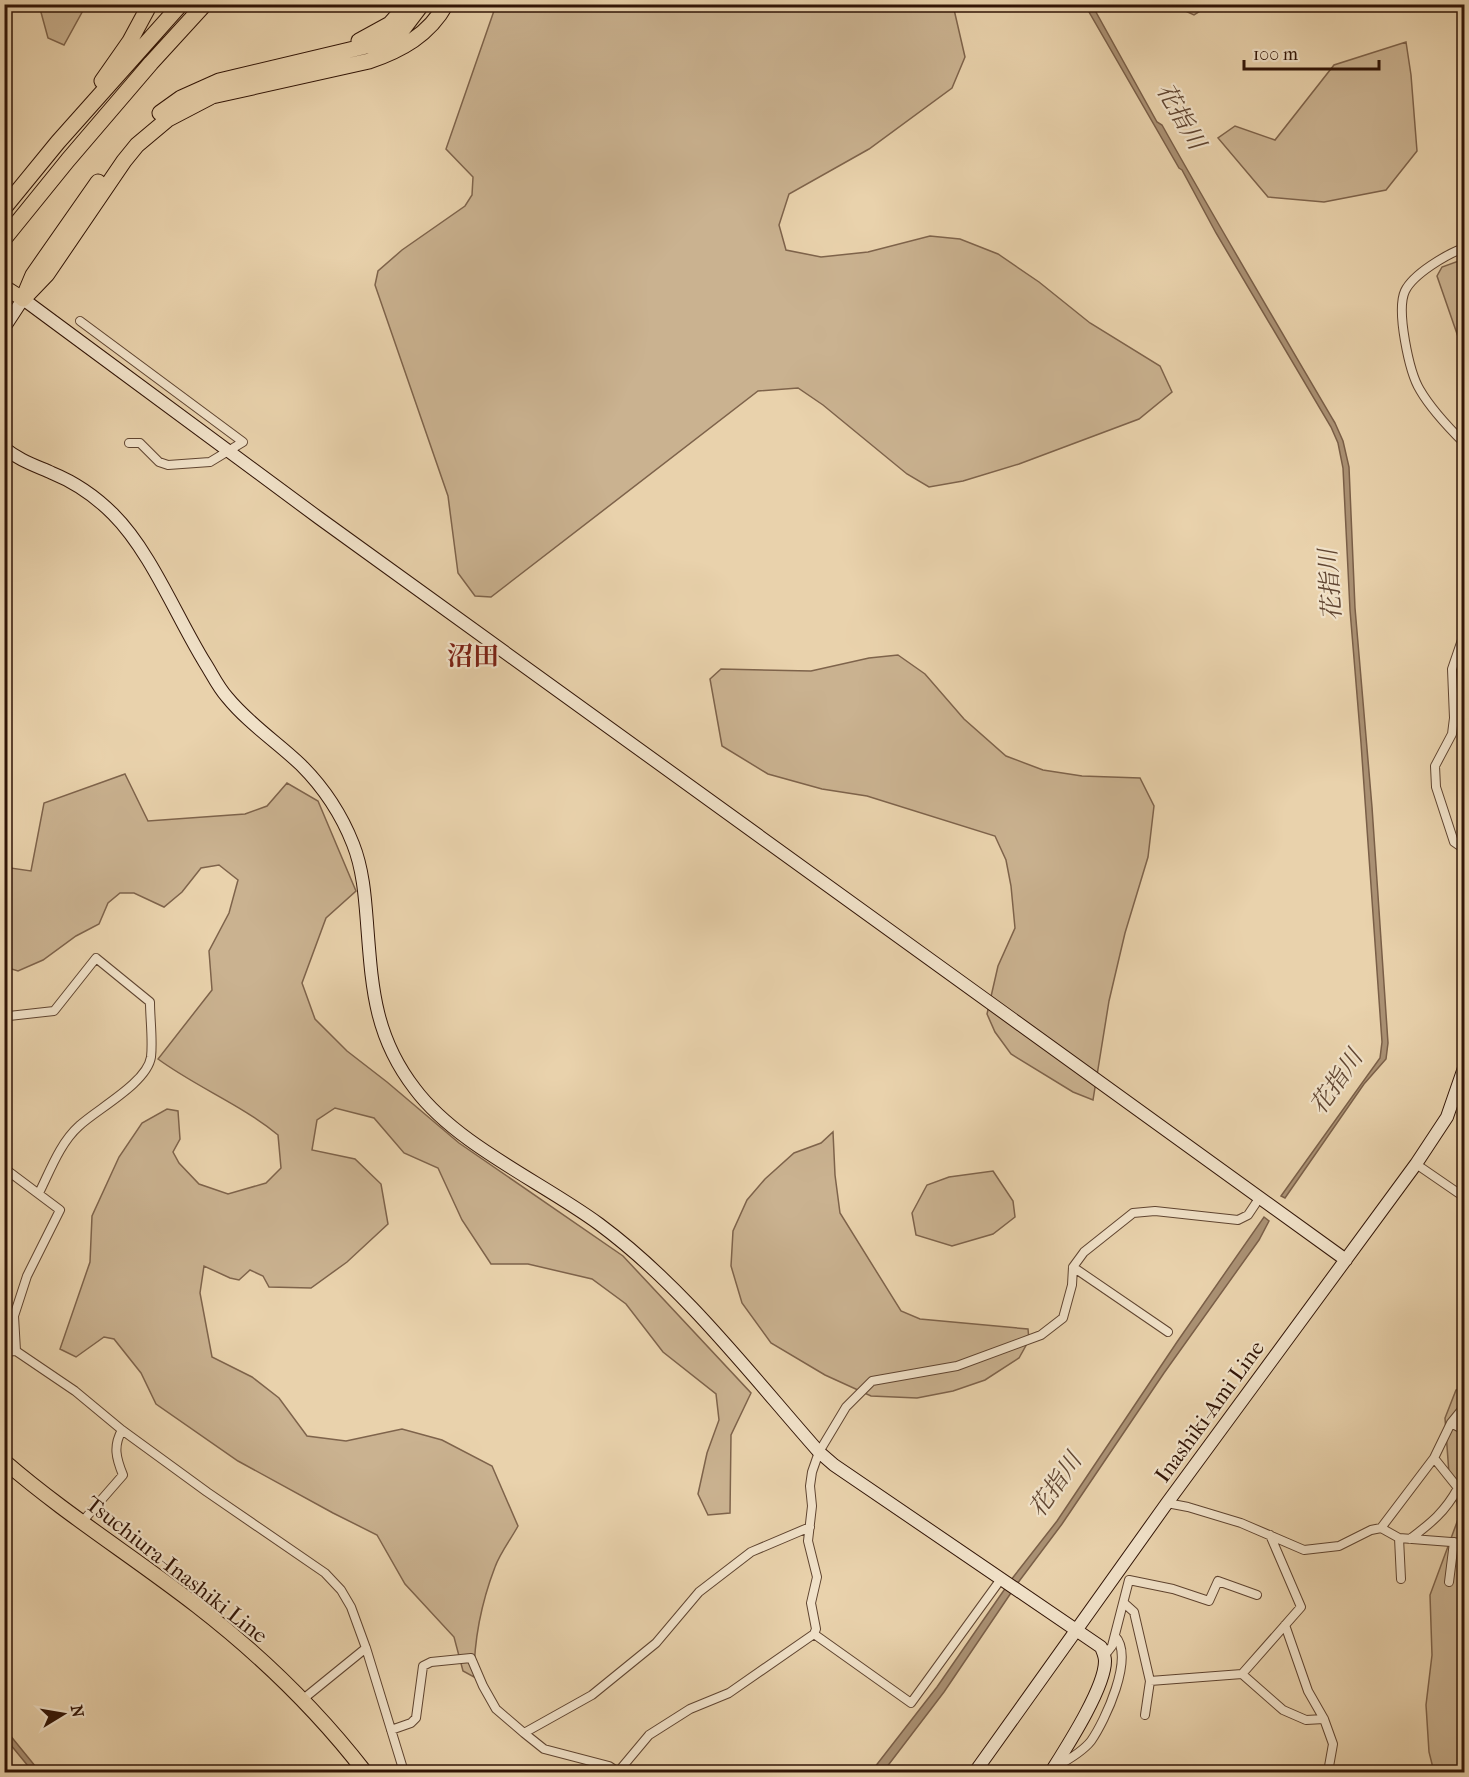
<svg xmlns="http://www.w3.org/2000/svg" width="1469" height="1777" viewBox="0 0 1469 1777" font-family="'IM FELL French Canon','Noto Serif JP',serif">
<rect width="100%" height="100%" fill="#e9d2ac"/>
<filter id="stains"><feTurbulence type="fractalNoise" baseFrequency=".00333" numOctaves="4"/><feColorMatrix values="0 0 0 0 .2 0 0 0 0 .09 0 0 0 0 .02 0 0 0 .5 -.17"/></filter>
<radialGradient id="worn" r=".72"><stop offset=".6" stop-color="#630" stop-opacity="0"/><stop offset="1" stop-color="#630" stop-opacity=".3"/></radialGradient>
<!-- green -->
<path fill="#cab290" stroke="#7e634b" stroke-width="1.5" d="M 39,5 L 86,5 L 64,45 L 48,38 Z
M 496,5 L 953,5 L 965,57 L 952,88 L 869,149 L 789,194 L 779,225 L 786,250 L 821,257 L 868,252 L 930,236 L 960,239 L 998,254 L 1039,282 L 1090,323 L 1160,366 L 1172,392 L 1139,419 L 1019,464 L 963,481 L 929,487 L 907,474 L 823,405 L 798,388 L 758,391 L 491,597 L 475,596 L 458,573 L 448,496 L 375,285 L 378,271 L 402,250 L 465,206 L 472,195 L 473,177 L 446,149 Z
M 1181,5 L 1181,4 L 1210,5 L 1194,15 L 1181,9 Z
M 1406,42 L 1411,75 L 1417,151 L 1386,190 L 1324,202 L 1268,197 L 1218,138 L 1235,126 L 1275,140 L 1334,65 Z
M 1464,259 L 1464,354 L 1437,276 L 1442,267 Z
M 898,655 L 925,674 L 964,719 L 1006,756 L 1043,770 L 1082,776 L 1140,778 L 1154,806 L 1148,857 L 1125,933 L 1109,1001 L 1093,1100 L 1073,1092 L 1011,1054 L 995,1032 L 987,1014 L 998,966 L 1015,928 L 1011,886 L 1006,860 L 995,836 L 867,796 L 822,789 L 768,774 L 722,746 L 710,679 L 721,669 L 811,671 L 869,658 Z
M 125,774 L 148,821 L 245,814 L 267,806 L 287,783 L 318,801 L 356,891 L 326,918 L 302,983 L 315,1019 L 347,1051 L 387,1082 L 459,1143 L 623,1256 L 751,1393 L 731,1435 L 730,1513 L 708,1515 L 698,1494 L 707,1453 L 719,1420 L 716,1394 L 663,1352 L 626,1304 L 592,1279 L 528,1264 L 491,1264 L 462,1220 L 438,1168 L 404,1153 L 374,1118 L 335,1108 L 317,1120 L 312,1150 L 355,1159 L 381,1184 L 388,1224 L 347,1262 L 311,1288 L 269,1287 L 263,1276 L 250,1270 L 239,1280 L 230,1278 L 204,1266 L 200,1293 L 212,1357 L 252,1377 L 279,1398 L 307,1436 L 346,1441 L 402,1429 L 442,1440 L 492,1466 L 518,1526 C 511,1539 500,1553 495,1567 C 482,1601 474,1640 474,1677 L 463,1671 L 454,1637 L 405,1584 L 377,1535 L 333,1513 L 238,1461 L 156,1404 L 141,1373 L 114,1339 L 104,1337 L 76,1357 L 60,1349 L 90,1262 L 92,1216 L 119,1157 L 142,1123 L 167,1109 L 178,1111 L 180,1139 L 173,1152 L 179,1163 L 199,1184 L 228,1194 L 266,1183 L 281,1168 L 278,1135 C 242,1105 196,1087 158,1059 L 212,990 L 209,951 L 229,913 L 238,880 L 219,865 L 201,868 L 182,892 L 164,907 L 134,893 L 120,893 L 108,903 L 99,924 L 76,936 L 43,960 L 18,971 L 5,967 L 4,867 L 31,871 L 44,803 Z
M 833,1132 L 835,1175 L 840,1213 L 901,1311 L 920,1319 L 1028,1329 L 1029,1340 L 1019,1358 L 985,1380 L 953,1391 L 917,1398 L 871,1396 L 825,1375 L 771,1343 L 742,1303 L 731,1266 L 733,1231 L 747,1200 L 765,1179 L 794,1153 L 821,1143 Z
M 993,1171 L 1013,1201 L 1015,1217 L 993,1234 L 952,1246 L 916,1235 L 912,1213 L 927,1185 L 949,1177 Z
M 1464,1385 L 1464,1772 L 1434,1772 L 1429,1752 L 1426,1705 L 1432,1655 L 1430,1595 L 1460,1514 L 1449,1474 L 1445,1418 L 1456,1390 Z"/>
<!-- water -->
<path fill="#aa9174" stroke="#7a5f48" stroke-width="1.5" d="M 1085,5 L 1092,5 L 1157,122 L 1162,125 C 1218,225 1277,324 1335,423 L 1343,441 L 1349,467 L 1355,608 L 1372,807 L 1388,1043 L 1386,1059 L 1364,1084 L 1285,1198 L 1281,1196 L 1380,1058 L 1382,1042 L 1361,743 L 1350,610 L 1343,468 L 1338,443 L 1331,427 L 1216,233 L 1182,170 L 1179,168 Z
M 1264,1217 L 1269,1221 L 1259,1240 L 1164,1373 L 1062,1524 L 1017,1584 L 944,1692 L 883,1772 L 871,1772 L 937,1687 L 1011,1580 L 1057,1521 L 1177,1342 Z
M 4,1729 L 5,1729 L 40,1772 L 33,1772 L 5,1738 Z"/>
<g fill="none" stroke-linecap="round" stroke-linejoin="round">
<defs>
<path id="street" d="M 1464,248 C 1447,254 1413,274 1405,291 C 1396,310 1409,372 1420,390 C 1431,409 1449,428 1464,443
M 80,321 L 243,442 L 210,462 L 168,465 L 159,462 L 140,443 L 129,443
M 1464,634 L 1452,669 L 1454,718 L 1452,734 L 1435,766 L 1436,787 L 1454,842 L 1464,849
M 4,1023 L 9,1016 L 54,1011 L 96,958 L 150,1002 C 150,1019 153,1040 151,1057 C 147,1083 97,1109 79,1126 C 60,1143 50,1171 39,1193
M 1416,1164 L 1464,1197
M 4,1168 L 60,1210 L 27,1276 L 14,1316 L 16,1351
M 1073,1267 L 1168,1332
M 4,1352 L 16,1351 L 75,1391 L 122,1430 L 207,1492 L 325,1573 L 341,1590 L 351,1607 L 366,1648 L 404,1772
M 1451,1423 L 1464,1430
M 1434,1458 L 1458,1488 L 1464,1492
M 1167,1503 L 1188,1507 L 1241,1523 L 1304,1550 L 1339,1546 L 1371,1530 L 1381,1528 L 1399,1538 L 1464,1543
M 82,1522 L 123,1475 C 116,1458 113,1446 122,1430
M 1381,1528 L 1434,1458 L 1451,1423 L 1464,1407
M 1399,1538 L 1401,1579
M 1410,1539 C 1431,1523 1445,1512 1458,1488
M 1449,1582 L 1454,1542
M 1124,1603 L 1134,1612 L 1150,1681 L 1145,1715
M 1285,1625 L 1308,1691 L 1324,1719 L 1333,1744 L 1328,1772
M 814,1634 L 911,1703 L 1001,1579
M 1105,1655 L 1112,1646 L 1129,1580 L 1173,1589 L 1209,1601 L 1218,1581 L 1257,1595
M 1242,1674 L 1283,1710 L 1306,1720 L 1324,1719
M 1150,1681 L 1242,1674 L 1301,1607 L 1270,1535
M 302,1700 L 366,1648
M 391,1730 L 411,1723 L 416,1718 L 423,1666 L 431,1662 L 471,1658 L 483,1686 L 496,1709 L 524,1733 L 592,1695 L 656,1643 L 699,1592 L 751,1552 L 810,1527
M 524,1733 L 544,1749 L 609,1766 L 618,1772
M 1057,1766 C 1068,1760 1083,1751 1091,1741 C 1105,1721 1135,1657 1115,1636
M 618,1772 L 649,1735 L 690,1709 L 729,1693 L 814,1634 L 816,1629 L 811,1603 L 817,1577 L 808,1541 L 812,1506 L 810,1486 L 812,1472 L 819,1452 L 846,1407 L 872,1381 L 957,1366 L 1041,1335 L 1063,1318 L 1072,1285 L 1073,1267 L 1084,1252 L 1133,1213 L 1155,1211 L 1238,1220 L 1248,1215 L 1260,1197"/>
<path id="secondary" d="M 4,328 L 23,299 L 319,518 L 1346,1260
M 4,448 C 19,460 34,465 52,473 C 74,482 96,497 113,514 C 151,552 176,616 205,663 C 212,674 218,687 227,697 C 249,724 277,742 301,765 C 323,787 342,816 353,844 C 363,869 365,897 367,923 C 372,987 374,1036 415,1089 C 457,1145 542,1182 599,1224 C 683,1286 751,1375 819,1452 L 834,1465 L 1101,1647 C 1103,1652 1105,1656 1105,1661 C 1105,1688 1066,1748 1051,1772
M 975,1772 L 1167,1503 L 1416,1164 L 1447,1117 L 1464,1068"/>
<path id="primary" d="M 4,287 L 23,299
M 4,1461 C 65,1514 134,1557 197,1606 C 259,1654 317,1710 365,1772"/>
<path id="highway" d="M 359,41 L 390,24 L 408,4
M 102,81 L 130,41 L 150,4
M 160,113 L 181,98 L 219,81 L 379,43 L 403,29 L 422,4
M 4,208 L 58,142 L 181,4
M 4,239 L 68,160 L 151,63 L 205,4
M 25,294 L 33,275 L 98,182
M 23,299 L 47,274 L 124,161 L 137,145 L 168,119 L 212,96 L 369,61 C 401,50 429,35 446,4"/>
</defs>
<!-- street casing -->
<use href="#street" stroke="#5f4430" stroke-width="10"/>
<!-- secondary casing -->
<use href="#secondary" stroke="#311406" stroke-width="14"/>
<!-- primary casing -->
<use href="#primary" stroke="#311406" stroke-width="16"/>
<!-- highway casing -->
<use href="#highway" stroke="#311406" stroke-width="17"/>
<!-- street -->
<use href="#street" stroke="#f1e2c9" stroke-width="8"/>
<!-- secondary -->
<use href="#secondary" stroke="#f1e2c9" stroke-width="12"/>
<!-- primary -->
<use href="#primary" stroke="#e9d2ac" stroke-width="14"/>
<!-- highway -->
<use href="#highway" stroke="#e9d2ac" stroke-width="15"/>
</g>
<g text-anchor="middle" stroke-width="4.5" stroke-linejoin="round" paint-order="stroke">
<!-- street labels -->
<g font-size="22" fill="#311406" stroke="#f1e2c9">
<text transform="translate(1209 1411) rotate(-54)" y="8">Inashiki-Ami Line</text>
<text transform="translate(177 1569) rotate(38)" y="8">Tsuchiura-Inashiki Line</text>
</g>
<!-- water labels -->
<g font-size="24" font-style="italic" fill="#614632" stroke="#f1e2c9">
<text transform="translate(1181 116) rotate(60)" y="8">花指川</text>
<text transform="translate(1330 585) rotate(-94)" y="8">花指川</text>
<text transform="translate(1336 1082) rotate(-55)" y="8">花指川</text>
<text transform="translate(1055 1485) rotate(-55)" y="8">花指川</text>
</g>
<!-- quarter labels -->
<g font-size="26" font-weight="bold" fill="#7a1f14" stroke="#f1e2c9">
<text x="473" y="665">沼田</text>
</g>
</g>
<!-- margin -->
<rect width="1469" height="1777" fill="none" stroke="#e9d2ac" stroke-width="24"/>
<rect x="6" y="6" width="1457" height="1765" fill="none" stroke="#311406" stroke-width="3"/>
<rect x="12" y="12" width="1445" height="1753" fill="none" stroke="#311406" stroke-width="1.5"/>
<!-- north arrow -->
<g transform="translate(63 1714) rotate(79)" stroke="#f1e2c9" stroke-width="4.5" paint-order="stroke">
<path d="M0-4.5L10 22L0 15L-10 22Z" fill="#311406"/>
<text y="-9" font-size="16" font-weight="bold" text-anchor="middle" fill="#311406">N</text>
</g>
<!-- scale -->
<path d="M1244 60v9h135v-9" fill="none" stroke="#311406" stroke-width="3"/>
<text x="1253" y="60" font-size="18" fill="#311406" stroke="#f1e2c9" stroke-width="4.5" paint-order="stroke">100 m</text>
<rect width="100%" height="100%" filter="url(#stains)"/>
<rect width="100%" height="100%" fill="url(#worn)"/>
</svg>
